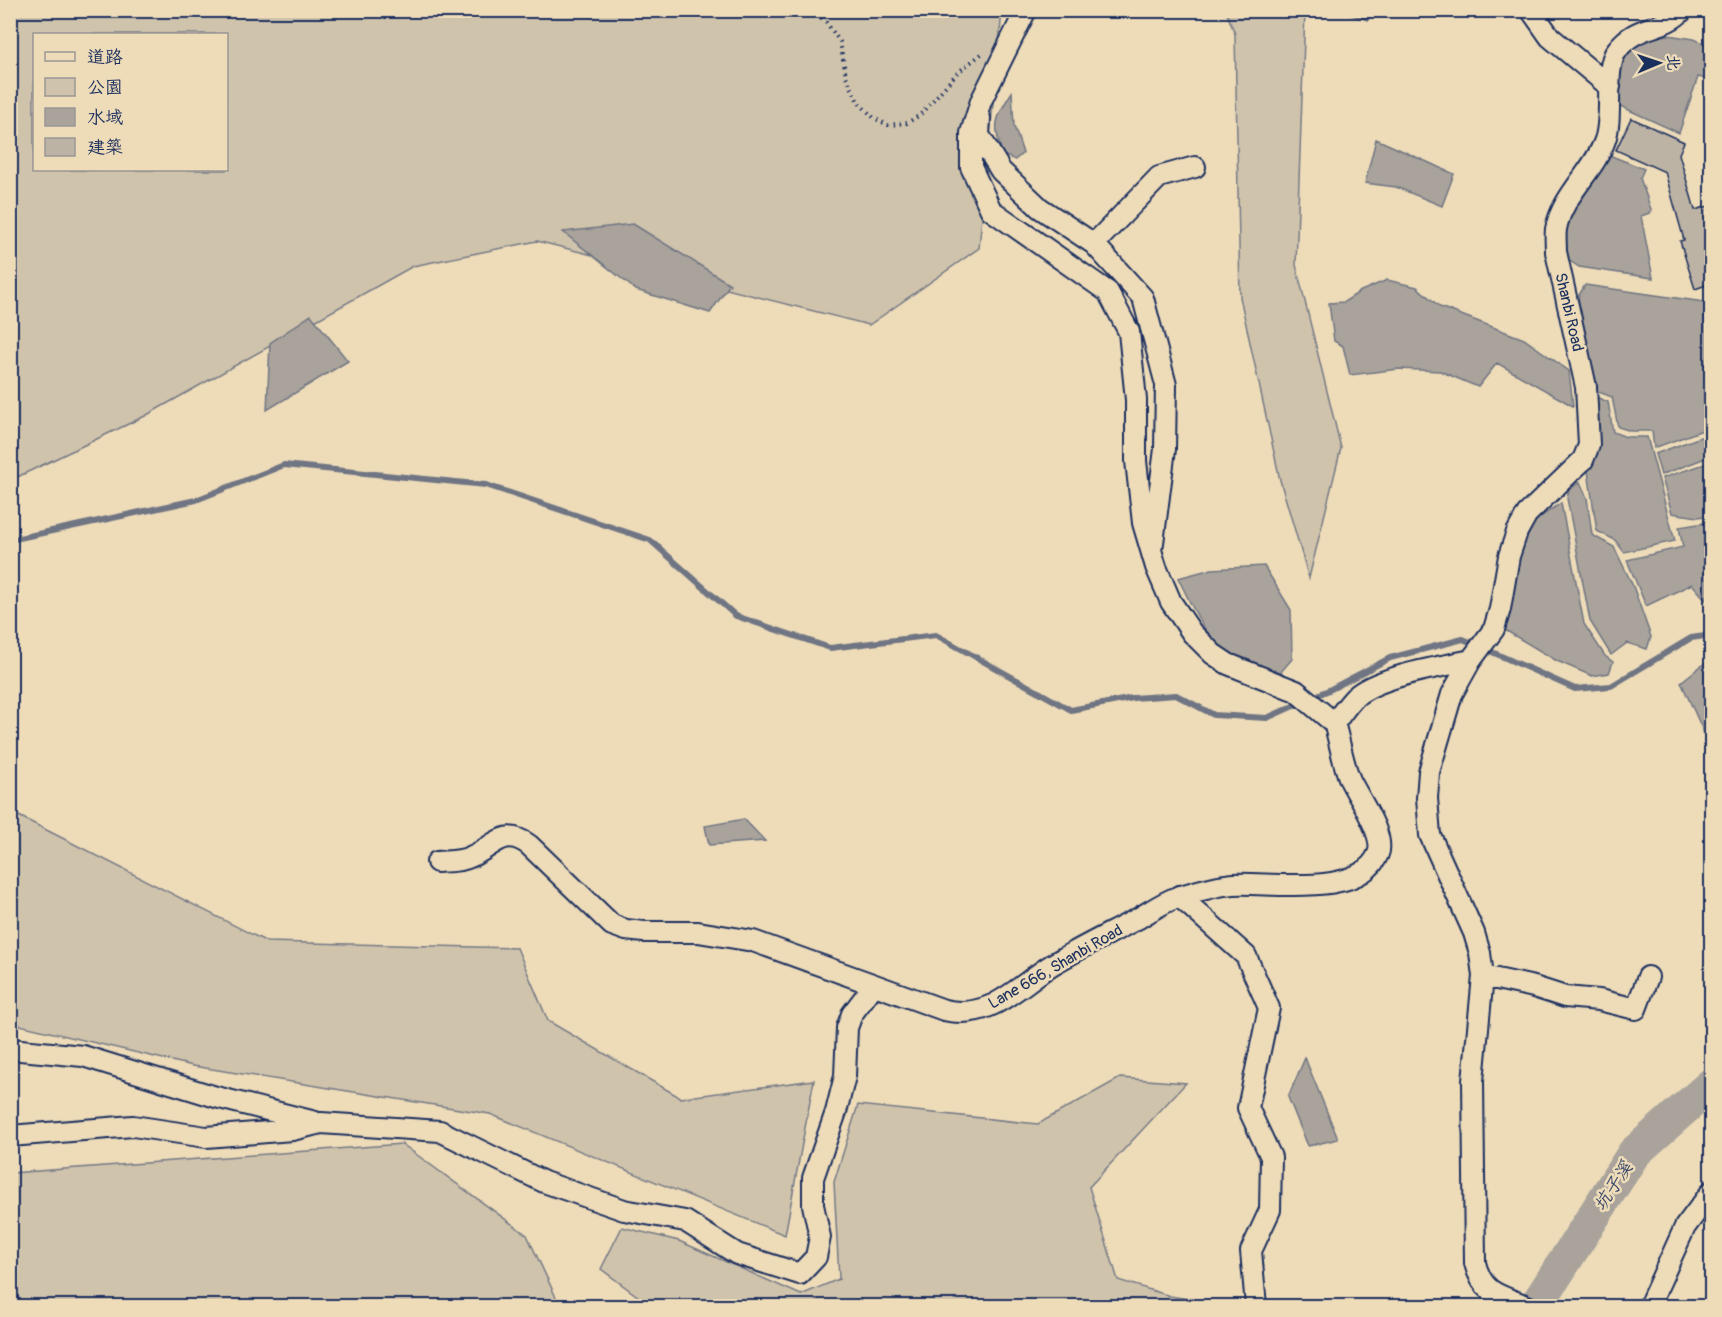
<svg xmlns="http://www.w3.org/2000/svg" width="1722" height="1317" viewBox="0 0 1722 1317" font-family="Pangolin,'LXGW WenKai TC',sans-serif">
<rect width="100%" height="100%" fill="#eedcb9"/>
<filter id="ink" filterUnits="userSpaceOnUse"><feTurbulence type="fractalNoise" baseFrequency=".0167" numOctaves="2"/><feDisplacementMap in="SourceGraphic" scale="12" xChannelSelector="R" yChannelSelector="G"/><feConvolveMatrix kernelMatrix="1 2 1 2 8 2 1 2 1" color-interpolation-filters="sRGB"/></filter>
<g filter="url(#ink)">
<!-- green -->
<path fill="#cfc3ac" stroke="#757985" stroke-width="1.5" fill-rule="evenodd" d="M 11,11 L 1002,11 L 979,248 L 869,325 L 537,241 L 413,266 L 145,416 L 11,480 ZM 34,34 L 226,34 L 226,170 L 34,170 Z
M 1226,11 L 1305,11 L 1296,265 L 1341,448 L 1309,578 L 1280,480 L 1240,297 L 1235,34 Z
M 11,812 L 267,942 L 517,948 L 548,1021 L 681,1098 L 814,1080 L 785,1235 L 490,1114 L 193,1066 L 11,1023 Z
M 1120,1078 L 1186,1083 L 1089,1187 L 1118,1280 L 1170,1296 L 1232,1306 L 651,1306 L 601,1269 L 622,1227 L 679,1241 L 801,1295 L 839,1279 L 834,1182 L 858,1105 L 1038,1124 Z
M 402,1144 L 527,1235 L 560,1306 L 11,1306 L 11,1173 Z"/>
<!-- water -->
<path fill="#a9a39b" stroke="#707583" stroke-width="1.5" d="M 1339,11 L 1372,11 L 1368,20 Z
M 1668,35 L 1694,39 L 1711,46 L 1711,80 L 1698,77 L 1679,133 L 1620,106 L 1616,79 L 1628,51 L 1639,40 Z
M 1012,92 L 1014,126 L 1023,153 L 1015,160 L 1003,155 C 992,126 995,118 1012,92 Z
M 1376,139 L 1454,174 L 1442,206 L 1396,187 L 1365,183 Z
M 1609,155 L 1644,169 L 1640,178 L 1652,212 L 1641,216 L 1653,278 L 1579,267 L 1567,259 L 1560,240 L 1569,217 Z
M 633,224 L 730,284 L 710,313 L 636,290 L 563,232 Z
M 1387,280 L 1417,287 L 1440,307 L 1524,339 L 1569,371 L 1573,406 L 1497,363 L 1478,387 L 1440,371 L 1399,369 L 1350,375 L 1343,346 L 1334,341 L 1329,303 L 1344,302 L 1361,291 Z
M 1585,285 L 1711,303 L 1711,427 L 1654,448 L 1652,431 L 1631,431 L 1618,427 L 1612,397 L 1596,391 L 1578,297 Z
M 311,315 L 348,361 L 267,410 L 270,343 Z
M 1596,397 L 1608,402 L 1613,432 L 1626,437 L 1647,437 L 1675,541 L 1624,552 L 1615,540 L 1597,531 L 1588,471 L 1598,433 Z
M 1711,433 L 1711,456 L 1661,475 L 1655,454 Z
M 1711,462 L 1711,515 L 1698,517 L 1672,513 L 1662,478 Z
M 1580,482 L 1587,498 L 1592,535 L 1614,547 L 1633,586 L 1651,637 L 1647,649 L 1627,643 L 1611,655 L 1590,621 L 1567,498 L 1569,490 Z
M 1561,503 L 1584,624 L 1605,656 L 1613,662 L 1609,673 L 1592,676 L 1557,661 L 1505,630 L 1516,546 L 1532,523 Z
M 1711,522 L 1711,606 L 1692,584 L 1646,606 L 1627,560 L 1683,547 L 1679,527 Z
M 1264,566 L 1291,610 L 1292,659 L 1281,672 C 1267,668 1250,665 1237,658 C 1205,642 1193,607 1178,578 L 1212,569 Z
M 1711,658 L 1711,736 L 1705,735 L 1681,682 Z
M 744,819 L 765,841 L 709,845 L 705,826 Z
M 1305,1058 L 1338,1139 L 1308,1146 L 1288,1097 Z"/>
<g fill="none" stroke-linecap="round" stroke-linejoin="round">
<!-- stream -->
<path stroke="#707583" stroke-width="6" d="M 10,540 L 196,500 L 284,465 L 486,485 L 650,540 L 736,616 L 830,648 L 936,635 L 1071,710 L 1133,698 L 1176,695 L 1214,715 L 1267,718 L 1331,689 L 1390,658 L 1463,639 L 1575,689 L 1611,686 L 1691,638 L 1712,635"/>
<!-- river -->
<path stroke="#a9a39b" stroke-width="34" d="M 1536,1306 L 1634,1153 L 1712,1084"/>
</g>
<!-- building -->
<path fill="#bdb3a4" stroke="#1b2f5e" stroke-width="1.5" d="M 1631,118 L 1684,142 L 1679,154 L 1695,210 L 1712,205 L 1712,262 L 1707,263 L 1712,283 L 1695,289 L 1680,241 L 1684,240 L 1665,172 L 1616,150 Z"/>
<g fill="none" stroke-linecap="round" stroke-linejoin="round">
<defs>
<path id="minor" d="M 1026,10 L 981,101 L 971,133 L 971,167 L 991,210 L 1108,292 L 1129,332 L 1136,400 L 1136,461 L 1143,523 L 1156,567 L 1171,602 L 1192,633 L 1213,654 L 1228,664 L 1296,691 L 1334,723
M 1531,10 L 1550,37 L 1610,87
M 980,118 L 979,135 L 1001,171 L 1040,208 L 1094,244 L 1143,298 L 1166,385 L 1165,449 L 1153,543
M 1094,244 L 1159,177 L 1195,167
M 437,862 C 448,861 460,862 470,857 C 495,847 502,826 529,845 L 612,925 L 626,930 L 644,932 L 698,932 L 753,941 L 944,1010 C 991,1021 1017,986 1053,964 C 1080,948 1109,934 1137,919 C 1151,911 1166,900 1181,896 C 1197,891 1217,885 1234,884 C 1272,882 1360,898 1378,854 C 1386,836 1358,797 1350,780 C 1342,761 1340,742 1334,723 C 1341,715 1347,705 1355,697 C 1378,676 1441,667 1471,660
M 1179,896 L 1246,956 L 1269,1008 L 1248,1108 L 1271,1157 L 1270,1210 L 1251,1251 L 1256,1306
M 1483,976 L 1534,987 L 1565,997 L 1599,1000 L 1636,1009 L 1648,977
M 10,1049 L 83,1056 L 216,1097 L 315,1122
M 10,1136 L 133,1126 L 206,1137 L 292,1130 L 321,1123 L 440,1131 L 544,1182 L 624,1210 L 685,1221 L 737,1254 L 800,1274 L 816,1257 L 820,1237 L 813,1205 L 813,1178 L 836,1112 L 845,1076 L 847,1028 L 852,1014 L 874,985
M 1527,1306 C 1500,1295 1483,1295 1475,1263 L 1473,1081 L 1483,976 L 1480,953 L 1474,933 L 1430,835 L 1427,798 L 1429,772 L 1452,694 L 1471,660 L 1494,629 L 1500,609 L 1509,556 L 1517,532 L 1527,514 L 1583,460 L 1589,445 L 1586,387 L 1556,252 C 1556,244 1555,236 1556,229 C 1562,195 1594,172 1605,140 C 1614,115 1603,70 1617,50 C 1637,23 1662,32 1683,10
M 1649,1306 L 1685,1227 L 1712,1191"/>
</defs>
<!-- minor casing -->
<use href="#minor" stroke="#1b2f5e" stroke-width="24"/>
<!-- path -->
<path stroke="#1b2f5e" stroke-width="4" stroke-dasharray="1.5 4.5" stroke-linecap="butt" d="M 812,10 L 826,22 L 840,42 L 846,76 L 858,102 L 874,118 L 888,125 L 907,123 L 920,115 L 957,73 L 984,52"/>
<!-- minor -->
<use href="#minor" stroke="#eedcb9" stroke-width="20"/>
</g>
</g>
<g text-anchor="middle" stroke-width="5" stroke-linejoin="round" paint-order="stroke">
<!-- street labels -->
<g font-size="16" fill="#1b2f5e" stroke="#eedcb9">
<text transform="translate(1570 312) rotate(77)" y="6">Shanbi Road</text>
<text transform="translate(1055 966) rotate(-30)" y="6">Lane 666, Shanbi Road</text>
</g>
<!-- water labels -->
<g font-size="18" font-style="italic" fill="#37466a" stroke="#eedcb9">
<text transform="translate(1613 1186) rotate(-57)" y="6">坑子溪</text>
</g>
</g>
<!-- margin -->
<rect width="1722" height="1317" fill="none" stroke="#eedcb9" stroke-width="36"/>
<rect x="18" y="18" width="1686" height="1281" fill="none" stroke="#1b2f5e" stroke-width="2" filter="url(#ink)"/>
<!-- legend -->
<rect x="33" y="33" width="195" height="138" fill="#eedcb9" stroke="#9a9795" stroke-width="1.5"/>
<rect x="45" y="52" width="30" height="9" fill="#eedcb9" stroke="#9a9795" stroke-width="1.5"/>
<text x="87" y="63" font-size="18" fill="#1b2f5e">道路</text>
<rect x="45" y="78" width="30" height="18" fill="#cfc3ac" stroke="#9a9795" stroke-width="1.5"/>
<text x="87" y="93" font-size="18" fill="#1b2f5e">公園</text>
<rect x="45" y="108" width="30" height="18" fill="#a9a39b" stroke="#9a9795" stroke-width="1.5"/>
<text x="87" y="123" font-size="18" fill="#1b2f5e">水域</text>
<rect x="45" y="138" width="30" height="18" fill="#bdb3a4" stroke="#9a9795" stroke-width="1.5"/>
<text x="87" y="153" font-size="18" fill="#1b2f5e">建築</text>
<!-- north arrow -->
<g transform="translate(1659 63) rotate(88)" stroke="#eedcb9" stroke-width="4.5" paint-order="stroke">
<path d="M0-4.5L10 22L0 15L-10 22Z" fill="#1b2f5e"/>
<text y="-9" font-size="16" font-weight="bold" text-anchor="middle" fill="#1b2f5e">北</text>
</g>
</svg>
